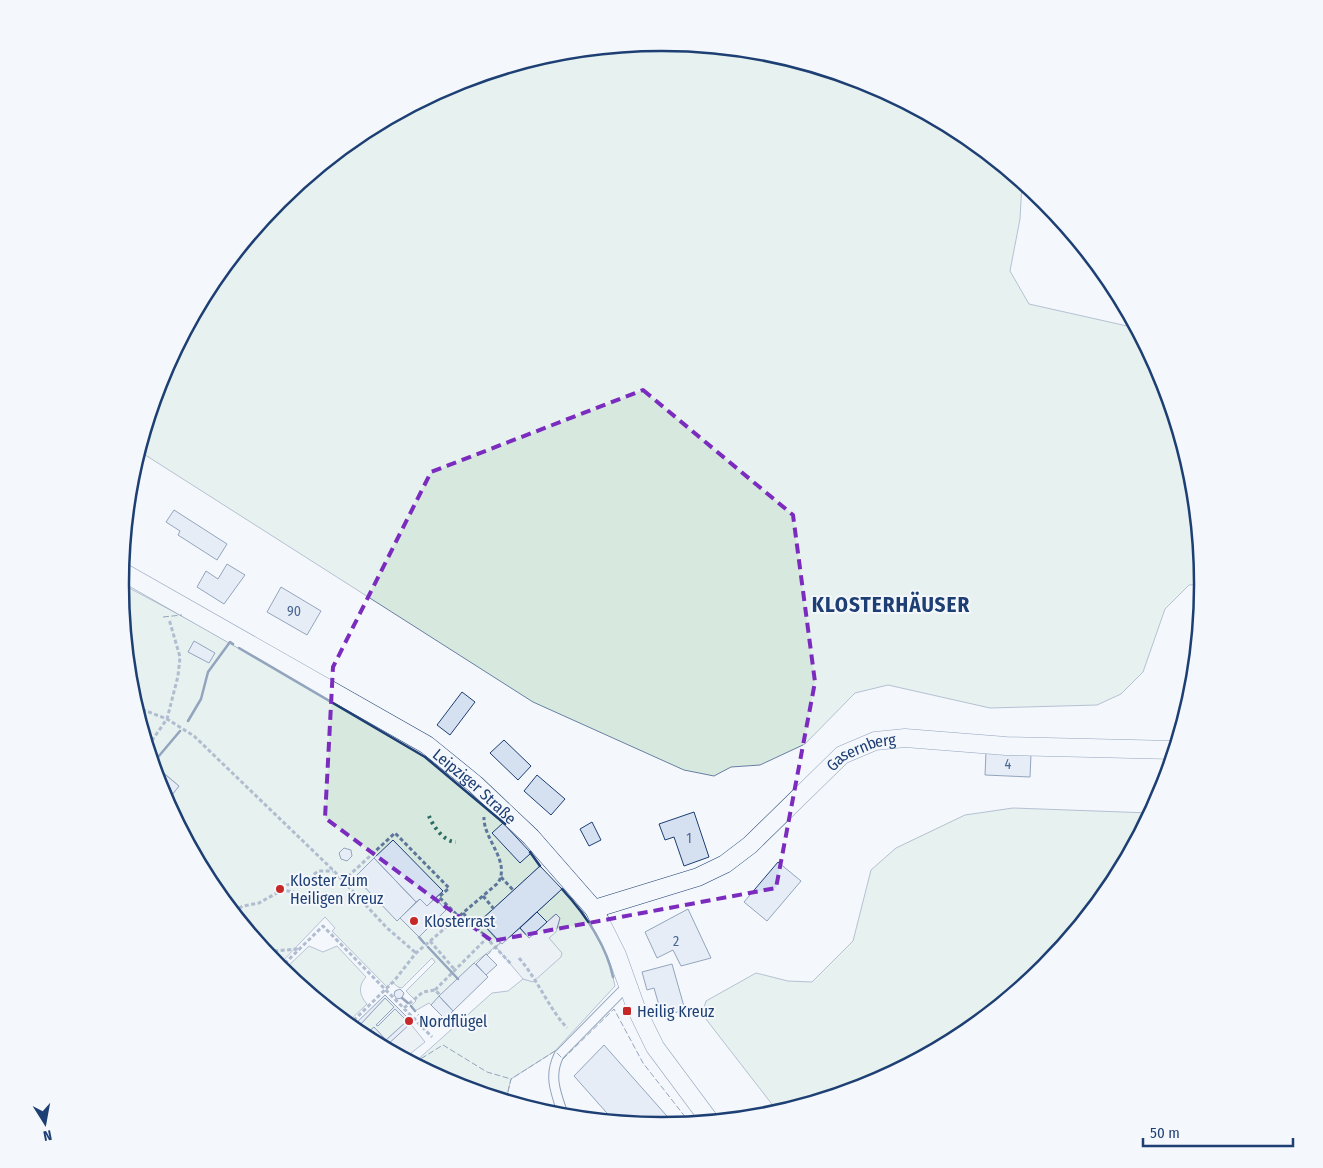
<svg xmlns="http://www.w3.org/2000/svg" width="1323" height="1168" viewBox="0 0 1323 1168" font-family="'Fira Sans Condensed',sans-serif">
<rect width="100%" height="100%" fill="#f4f7fb"/>
<!-- green -->
<path fill="#d7e8df" stroke="#687fa3" fill-rule="evenodd" d="M 662,43 L 767,53 L 869,84 L 963,134 L 1022,183 L 1020,219 L 1010,271 L 1029,304 L 1136,328 L 1162,377 L 1193,479 L 1203,584 L 1189,585 L 1165,609 L 1143,672 L 1121,694 L 1097,705 L 990,708 L 888,685 L 855,693 L 805,744 L 760,765 L 731,767 L 714,776 L 684,770 L 533,702 L 139,451 L 161,377 L 211,283 L 279,201 L 361,134 L 455,84 L 556,53 Z
M 120,583 L 230,642 L 425,757 L 503,823 L 493,833 L 520,862 L 531,853 L 540,866 L 480,921 L 500,943 L 474,963 L 431,1005 L 429,1003 L 415,1011 L 411,1006 L 416,1001 L 406,991 L 435,962 L 432,958 L 402,988 L 398,987 L 392,982 L 387,987 L 332,931 L 335,928 L 325,917 L 278,966 L 211,885 L 162,792 L 169,798 L 179,786 L 157,767 L 154,769 L 130,689 ZM 374,859 L 416,902 L 420,899 L 435,898 L 446,910 L 419,937 L 400,918 L 397,920 L 355,877 Z
M 1013,808 L 1150,813 L 1112,885 L 1044,967 L 962,1034 L 868,1084 L 778,1112 L 702,1014 L 706,1001 L 756,973 L 788,981 L 812,982 L 853,941 L 871,870 L 896,848 L 965,815 Z
M 562,889 L 583,912 L 609,960 L 615,986 L 555,1051 L 511,1079 L 506,1100 L 454,1084 L 414,1063 L 492,993 L 508,991 L 523,979 L 533,981 L 561,953 L 549,938 L 556,914 L 547,922 L 537,912 Z
M 309,946 L 323,952 L 337,946 L 366,977 C 358,986 359,995 367,1004 L 347,1023 L 283,971 Z
M 385,998 L 394,1007 L 376,1025 L 378,1026 L 395,1009 L 407,1021 L 386,1040 L 374,1027 L 364,1036 L 354,1029 L 361,1024 Z"/>
<!-- parking -->
<path fill="#e3e8f0" stroke="#687fa3" d="M 556,914 L 560,918 L 556,932 L 549,938 L 562,953 L 561,957 L 533,982 L 523,979 L 496,947 L 520,928 L 529,938 Z
M 410,1023 L 425,1042 L 405,1058 L 385,1047 Z"/>
<!-- building -->
<path fill="#d5e0f0" stroke="#1d3f73" d="M 174,510 L 227,544 L 217,560 L 178,535 L 180,531 L 166,522 Z
M 227,564 L 245,575 L 224,604 L 197,587 L 206,571 L 218,579 Z
M 281,587 L 321,611 L 307,635 L 267,612 Z
M 194,641 L 215,653 L 209,663 L 188,652 Z
M 462,692 L 475,702 L 450,735 L 437,725 Z
M 504,740 L 531,766 L 518,780 L 490,753 Z
M 986,752 L 1031,754 L 1030,777 L 985,775 Z
M 156,767 L 179,786 L 169,799 L 161,791 L 154,769 Z
M 537,775 L 565,799 L 551,815 L 524,791 Z
M 694,812 L 709,857 L 684,866 L 674,837 L 665,840 L 659,824 Z
M 592,822 L 601,840 L 589,846 L 580,829 Z
M 503,823 L 531,853 L 520,863 L 492,833 Z
M 393,840 L 443,891 L 427,906 L 420,899 L 416,902 L 374,858 Z
M 344,848 L 351,850 L 352,856 L 347,861 L 341,859 L 339,853 Z
M 374,858 L 416,902 L 397,921 L 355,877 Z
M 778,862 L 801,881 L 767,921 L 744,902 Z
M 540,866 L 562,889 L 502,944 L 480,921 Z
M 435,898 L 446,910 L 419,937 L 400,918 L 420,899 L 427,906 Z
M 688,909 L 711,958 L 681,966 L 673,950 L 657,958 L 645,932 Z
M 537,912 L 547,922 L 529,938 L 520,928 Z
M 486,954 L 497,965 L 486,975 L 476,964 Z
M 474,963 L 488,977 L 453,1011 L 439,996 Z
M 672,964 L 685,1010 L 662,1016 L 654,988 L 647,990 L 642,972 Z
M 400,989 L 404,993 L 402,998 L 397,999 L 394,995 L 395,991 Z
M 385,995 L 412,1022 L 385,1047 L 382,1046 L 384,1042 L 373,1031 L 367,1037 L 364,1036 L 374,1027 L 386,1040 L 407,1021 L 395,1009 L 378,1026 L 376,1025 L 394,1007 L 385,998 L 359,1026 L 352,1027 Z
M 439,996 L 453,1011 L 445,1019 L 431,1005 Z
M 604,1045 L 674,1124 L 661,1125 L 614,1121 L 574,1076 Z"/>
<g fill="none" stroke-linecap="round" stroke-linejoin="round">
<defs>
<path id="lane" d="M 562,1111 C 555,1091 549,1075 559,1055 L 627,986"/>
<g id="street">
<path id="s1" d="M 121,571 L 427,745 L 475,784 L 531,837 L 594,909 L 617,955 L 636,1008 L 655,1047 L 710,1121"/>
<path id="s2" d="M 594,909 L 698,877 L 725,864 L 750,845 L 842,755 L 875,741 L 905,738 L 1006,746 L 1174,750"/>
</g>
</defs>
<!-- lane casing -->
<use href="#lane" stroke="#1d3f73" stroke-width="11"/>
<!-- street casing -->
<use href="#street" stroke="#1d3f73" stroke-width="19"/>
<!-- path -->
<path stroke="#5e769c" stroke-width="3" stroke-dasharray="4 2.5" stroke-linecap="butt" d="M 136,707 L 167,719 L 194,736 L 334,871 L 387,928 L 416,953
M 148,746 L 167,719 L 178,676 L 180,657 L 169,619
M 192,848 L 194,853
M 501,877 L 514,891
M 311,880 L 313,875 L 318,871 L 333,871
M 343,881 L 395,833 L 449,888 L 439,897 L 459,917
M 282,890 L 287,885 L 296,883
M 483,896 L 494,909
M 233,911 L 243,906 L 259,903 L 282,890 L 294,892
M 463,913 L 512,965
M 253,936 L 274,951 L 298,949
M 430,941 L 455,970
M 270,956 L 274,951
M 519,958 C 538,980 548,1007 567,1028
M 280,968 L 323,926 L 432,1037
M 435,990 L 487,938
M 404,1008 L 423,992 L 435,990 L 440,995
M 349,1025 L 394,981 L 416,953 L 498,883 C 511,861 483,839 484,817"/>
<!-- lane -->
<use href="#lane" stroke="#f4f7fb" stroke-width="9"/>
<!-- street -->
<use href="#street" stroke="#f4f7fb" stroke-width="18"/>
<!-- hedge -->
<path stroke="#2c6c60" stroke-width="4" stroke-dasharray="2.5 4" stroke-linecap="butt" d="M 429,816 C 433,826 444,842 456,842"/>
<!-- fence -->
<path stroke="#1d3f73" stroke-width="1" stroke-dasharray="6 2.5" stroke-linecap="butt" d="M 163,617 L 182,615
M 487,955 L 500,943
M 412,1022 L 419,1014
M 414,1063 L 443,1045 L 487,1072 L 511,1079
M 506,1100 L 511,1079 L 555,1051 L 563,1059 L 614,1009 L 643,1063 L 690,1123"/>
<!-- wall -->
<path stroke="#1d3f73" stroke-width="2.5" d="M 239,648 L 425,757 L 505,824
M 188,721 L 201,699 L 208,672 L 230,642 L 233,644
M 153,763 L 180,731
M 530,852 L 540,866
M 562,889 C 585,914 606,944 613,977
M 419,937 L 424,943
M 428,947 L 458,979
M 402,998 L 408,1003
M 411,1006 L 415,1011"/>
</g>
<!-- marked area -->
<path d="M0 0H1323V1168H0ZM 643,390 L 793,515 L 815,682 L 776,888 L 492,941 L 325,818 L 333,667 L 431,472 Z" fill="#f4f7fb" fill-opacity=".55" fill-rule="evenodd"/>
<path fill="none" stroke="#7b2cbf" stroke-width="4" stroke-dasharray="10 6" stroke-linejoin="round" d="M 643,390 L 793,515 L 815,682 L 776,888 L 492,941 L 325,818 L 333,667 L 431,472 Z"/>
<!-- markers -->
<g fill="#c62828" stroke="#f4f7fb" stroke-width="2">
<circle cx="280" cy="889" r="5"/>
<circle cx="414" cy="921" r="5"/>
<rect x="622" y="1006" width="10" height="10" rx="2.5"/>
<circle cx="409" cy="1021" r="5"/>
</g>
<g text-anchor="middle" stroke-width="4" stroke-linejoin="round" paint-order="stroke">
<!-- number labels -->
<g font-size="14" fill="#4b6792">
<text x="294" y="616">90</text>
<text x="1008" y="769">4</text>
<text x="689" y="843">1</text>
<text x="676" y="946">2</text>
</g>
<!-- street labels -->
<g font-size="16" fill="#1d3f73" stroke="#f4f7fb">
<text dy="6" stroke="none"><textPath href="#s2" startOffset="318">Gasernberg</textPath></text>
<text dy="6" stroke="none"><textPath href="#s1" startOffset="415">Leipziger Straße</textPath></text>
</g>
<!-- poi labels -->
<g font-size="16" fill="#1d3f73" stroke="#f4f7fb" text-anchor="start">
<text x="290" y="886">Kloster Zum<tspan x="290" dy="18">Heiligen Kreuz</tspan></text>
<text x="424" y="927">Klosterrast</text>
<text x="637" y="1017">Heilig Kreuz</text>
<text x="419" y="1027">Nordflügel</text>
</g>
<!-- district labels -->
<g font-size="21" font-weight="bold" letter-spacing="1" fill="#1d3f73" stroke="#f4f7fb">
<text x="891" y="612">KLOSTERHÄUSER</text>
</g>
</g>
<!-- crop -->
<path d="M0 0H1323V1168H0ZM661 51H662A532 532 0 0 1 1194 583V585A532 532 0 0 1 662 1117H661A532 532 0 0 1 129 585V583A532 532 0 0 1 661 51Z" fill="#f4f7fb" fill-rule="evenodd"/>
<path fill="none" stroke="#1d3f73" stroke-width="2.5" d="M661 51H662A532 532 0 0 1 1194 583V585A532 532 0 0 1 662 1117H661A532 532 0 0 1 129 585V583A532 532 0 0 1 661 51Z"/>
<!-- north arrow -->
<g transform="translate(45 1123) rotate(169)" stroke="#f4f7fb" stroke-width="4" paint-order="stroke">
<path d="M0-4L9 19L0 12L-9 19Z" fill="#1d3f73"/>
<text y="-8" font-size="14" font-weight="bold" text-anchor="middle" fill="#1d3f73">N</text>
</g>
<!-- scale -->
<path d="M1143 1138v8h150v-8" fill="none" stroke="#1d3f73" stroke-width="2.5"/>
<text x="1150" y="1138" font-size="15" fill="#1d3f73" stroke="#f4f7fb" stroke-width="4" paint-order="stroke">50 m</text>
</svg>
